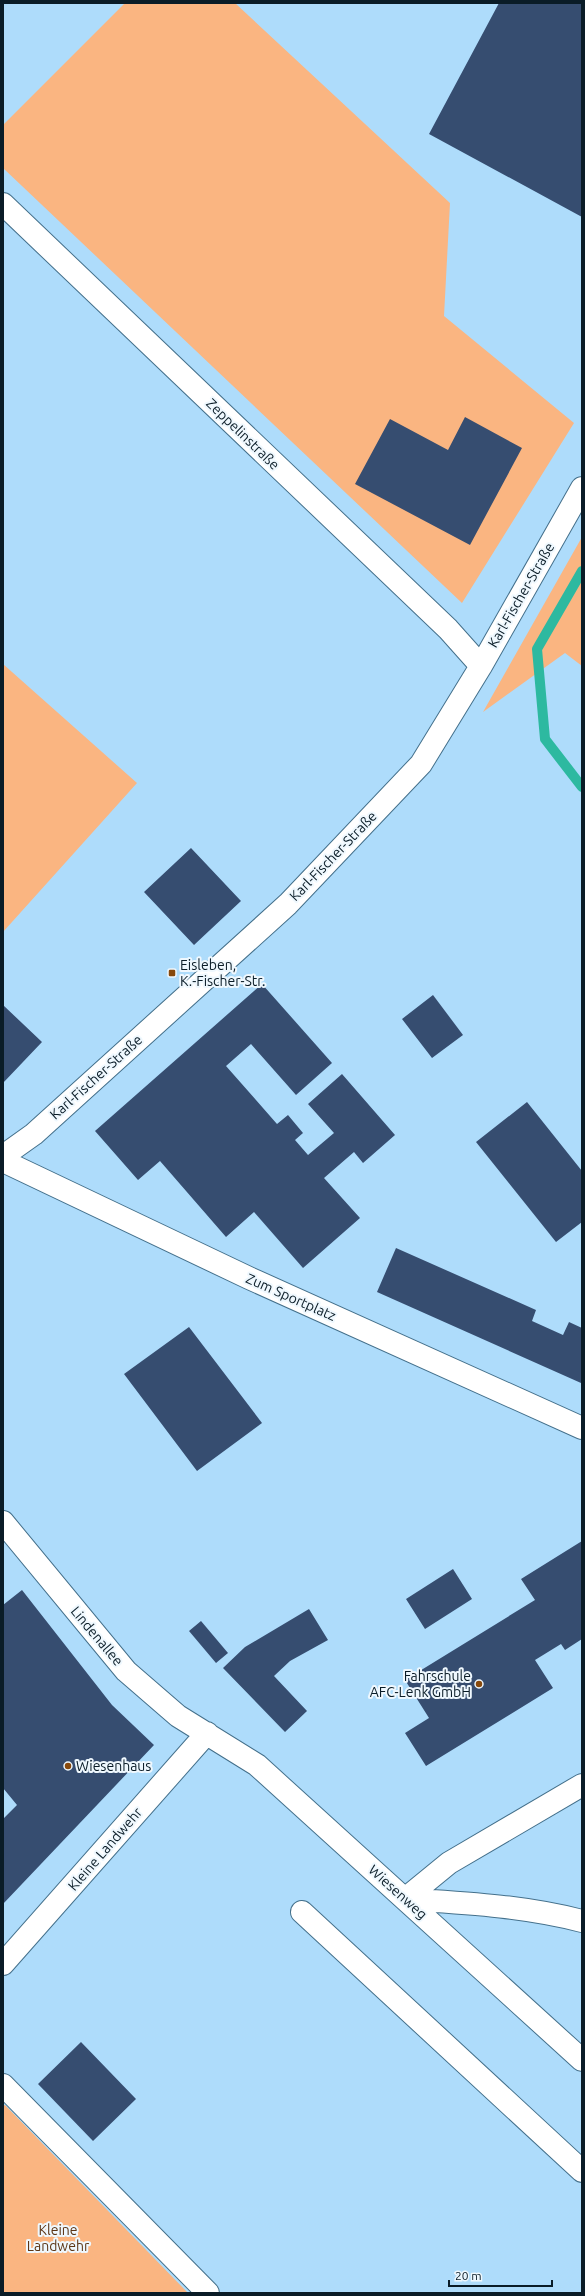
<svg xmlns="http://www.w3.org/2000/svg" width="585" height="2296" viewBox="0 0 585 2296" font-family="Ubuntu,sans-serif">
<rect width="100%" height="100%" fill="#aedcfb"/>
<!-- green -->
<path fill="#fab581" d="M 125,3 L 235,3 L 450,203 L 444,316 L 574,423 L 462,603 L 3,168 L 3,125 Z
M 582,537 L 582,666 L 565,653 L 483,712 Z
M 3,664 L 137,783 L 3,932 Z
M 5,2105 L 188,2293 L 3,2293 L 3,2106 Z"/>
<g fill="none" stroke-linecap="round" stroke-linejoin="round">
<!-- stream -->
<path stroke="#2db9a0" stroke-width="10" d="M 582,571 L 537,649 L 545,739 L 582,787"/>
</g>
<!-- building -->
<path fill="#364d70" d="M 499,3 L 582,3 L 582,217 L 429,134 Z
M 465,417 L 522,448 L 470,545 L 355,484 L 390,419 L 448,450 Z
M 191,848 L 241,901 L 194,945 L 144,892 Z
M 262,984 L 332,1063 L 296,1095 L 251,1044 L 226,1066 L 277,1124 L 288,1115 L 303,1133 L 295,1140 L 308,1155 L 334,1133 L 308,1104 L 342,1074 L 395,1135 L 363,1163 L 354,1152 L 324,1178 L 360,1218 L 303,1268 L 254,1212 L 226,1237 L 160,1161 L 138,1180 L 95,1131 Z
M 433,995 L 463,1035 L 432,1058 L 402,1019 Z
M 3,1005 L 42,1042 L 3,1083 Z
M 527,1102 L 582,1171 L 582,1222 L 556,1242 L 476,1142 Z
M 396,1248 L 536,1310 L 532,1321 L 563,1335 L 569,1322 L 582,1328 L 581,1383 L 377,1292 Z
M 189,1327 L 262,1423 L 197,1471 L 124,1374 Z
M 582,1541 L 582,1639 L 565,1650 L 561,1644 L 535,1660 L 553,1688 L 426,1766 L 405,1733 L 429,1718 L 405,1680 L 535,1600 L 521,1579 Z
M 453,1569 L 472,1599 L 425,1629 L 406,1599 Z
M 22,1590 L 112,1705 L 154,1745 L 3,1904 L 3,1819 L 17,1805 L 3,1788 L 3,1605 Z
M 309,1609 L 328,1640 L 290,1661 L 274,1676 L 307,1711 L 285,1732 L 223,1668 L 245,1647 Z
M 201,1621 L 228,1653 L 216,1663 L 189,1631 Z
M 81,2042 L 136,2099 L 93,2141 L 38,2084 Z"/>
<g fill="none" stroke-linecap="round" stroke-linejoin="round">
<defs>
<path id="minor" d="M 3,204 L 448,629 L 481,666
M 3,1156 L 34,1134 L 288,904 L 421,764 L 481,666 L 582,488
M 3,1161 L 249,1278 L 582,1428
M 3,1522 L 126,1671 L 178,1716 L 257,1765 L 582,2060
M 405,1899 L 449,1863 L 582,1785
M 405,1899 C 465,1903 524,1906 582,1921
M 302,1912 L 582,2171
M 3,1964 L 207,1733
M 3,2085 L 208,2293"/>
</defs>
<!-- minor casing -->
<use href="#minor" stroke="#44708b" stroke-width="24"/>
<!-- minor -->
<use href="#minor" stroke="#fff" stroke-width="22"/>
</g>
<!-- markers -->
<g fill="#87490c" stroke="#eff8fe" stroke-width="1.5">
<rect x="168" y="969" width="8" height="8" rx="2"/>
<circle cx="479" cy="1684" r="4"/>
<circle cx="68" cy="1766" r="4"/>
</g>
<g text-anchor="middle" stroke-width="4" stroke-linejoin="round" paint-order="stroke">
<!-- street labels -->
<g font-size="14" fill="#0a1c27" stroke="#eff8fe">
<text transform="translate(243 434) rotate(44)" y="5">Zeppelinstraße</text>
<text transform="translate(521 595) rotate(-60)" y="5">Karl-Fischer-Straße</text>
<text transform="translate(333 856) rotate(-46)" y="5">Karl-Fischer-Straße</text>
<text transform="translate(96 1077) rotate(-42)" y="5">Karl-Fischer-Straße</text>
<text transform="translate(291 1297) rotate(24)" y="5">Zum Sportplatz</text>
<text transform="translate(97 1636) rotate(50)" y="5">Lindenallee</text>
<text transform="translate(105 1849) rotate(-49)" y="5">Kleine Landwehr</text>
<text transform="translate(398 1892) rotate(42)" y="5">Wiesenweg</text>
</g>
<!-- poi labels -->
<g font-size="14" fill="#0a1c27" stroke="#eff8fe" text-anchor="start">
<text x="180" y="970">Eisleben,<tspan x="180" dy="16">K.-Fischer-Str.</tspan></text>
<text x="471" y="1681" text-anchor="end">Fahrschule<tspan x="471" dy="16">AFC-Lenk GmbH</tspan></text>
<text x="76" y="1771">Wiesenhaus</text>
</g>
<!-- park labels -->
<g font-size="14" fill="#5c3515" stroke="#eff8fe">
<text x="58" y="2235">Kleine<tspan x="58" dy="16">Landwehr</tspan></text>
</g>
</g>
<!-- border -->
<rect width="585" height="2296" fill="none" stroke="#0a1c27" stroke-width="8"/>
<!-- scale -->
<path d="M449 2280v6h103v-6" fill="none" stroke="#0a1c27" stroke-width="2"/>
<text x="455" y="2280" font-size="12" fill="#0a1c27" stroke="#eff8fe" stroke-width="3" paint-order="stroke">20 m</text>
</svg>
